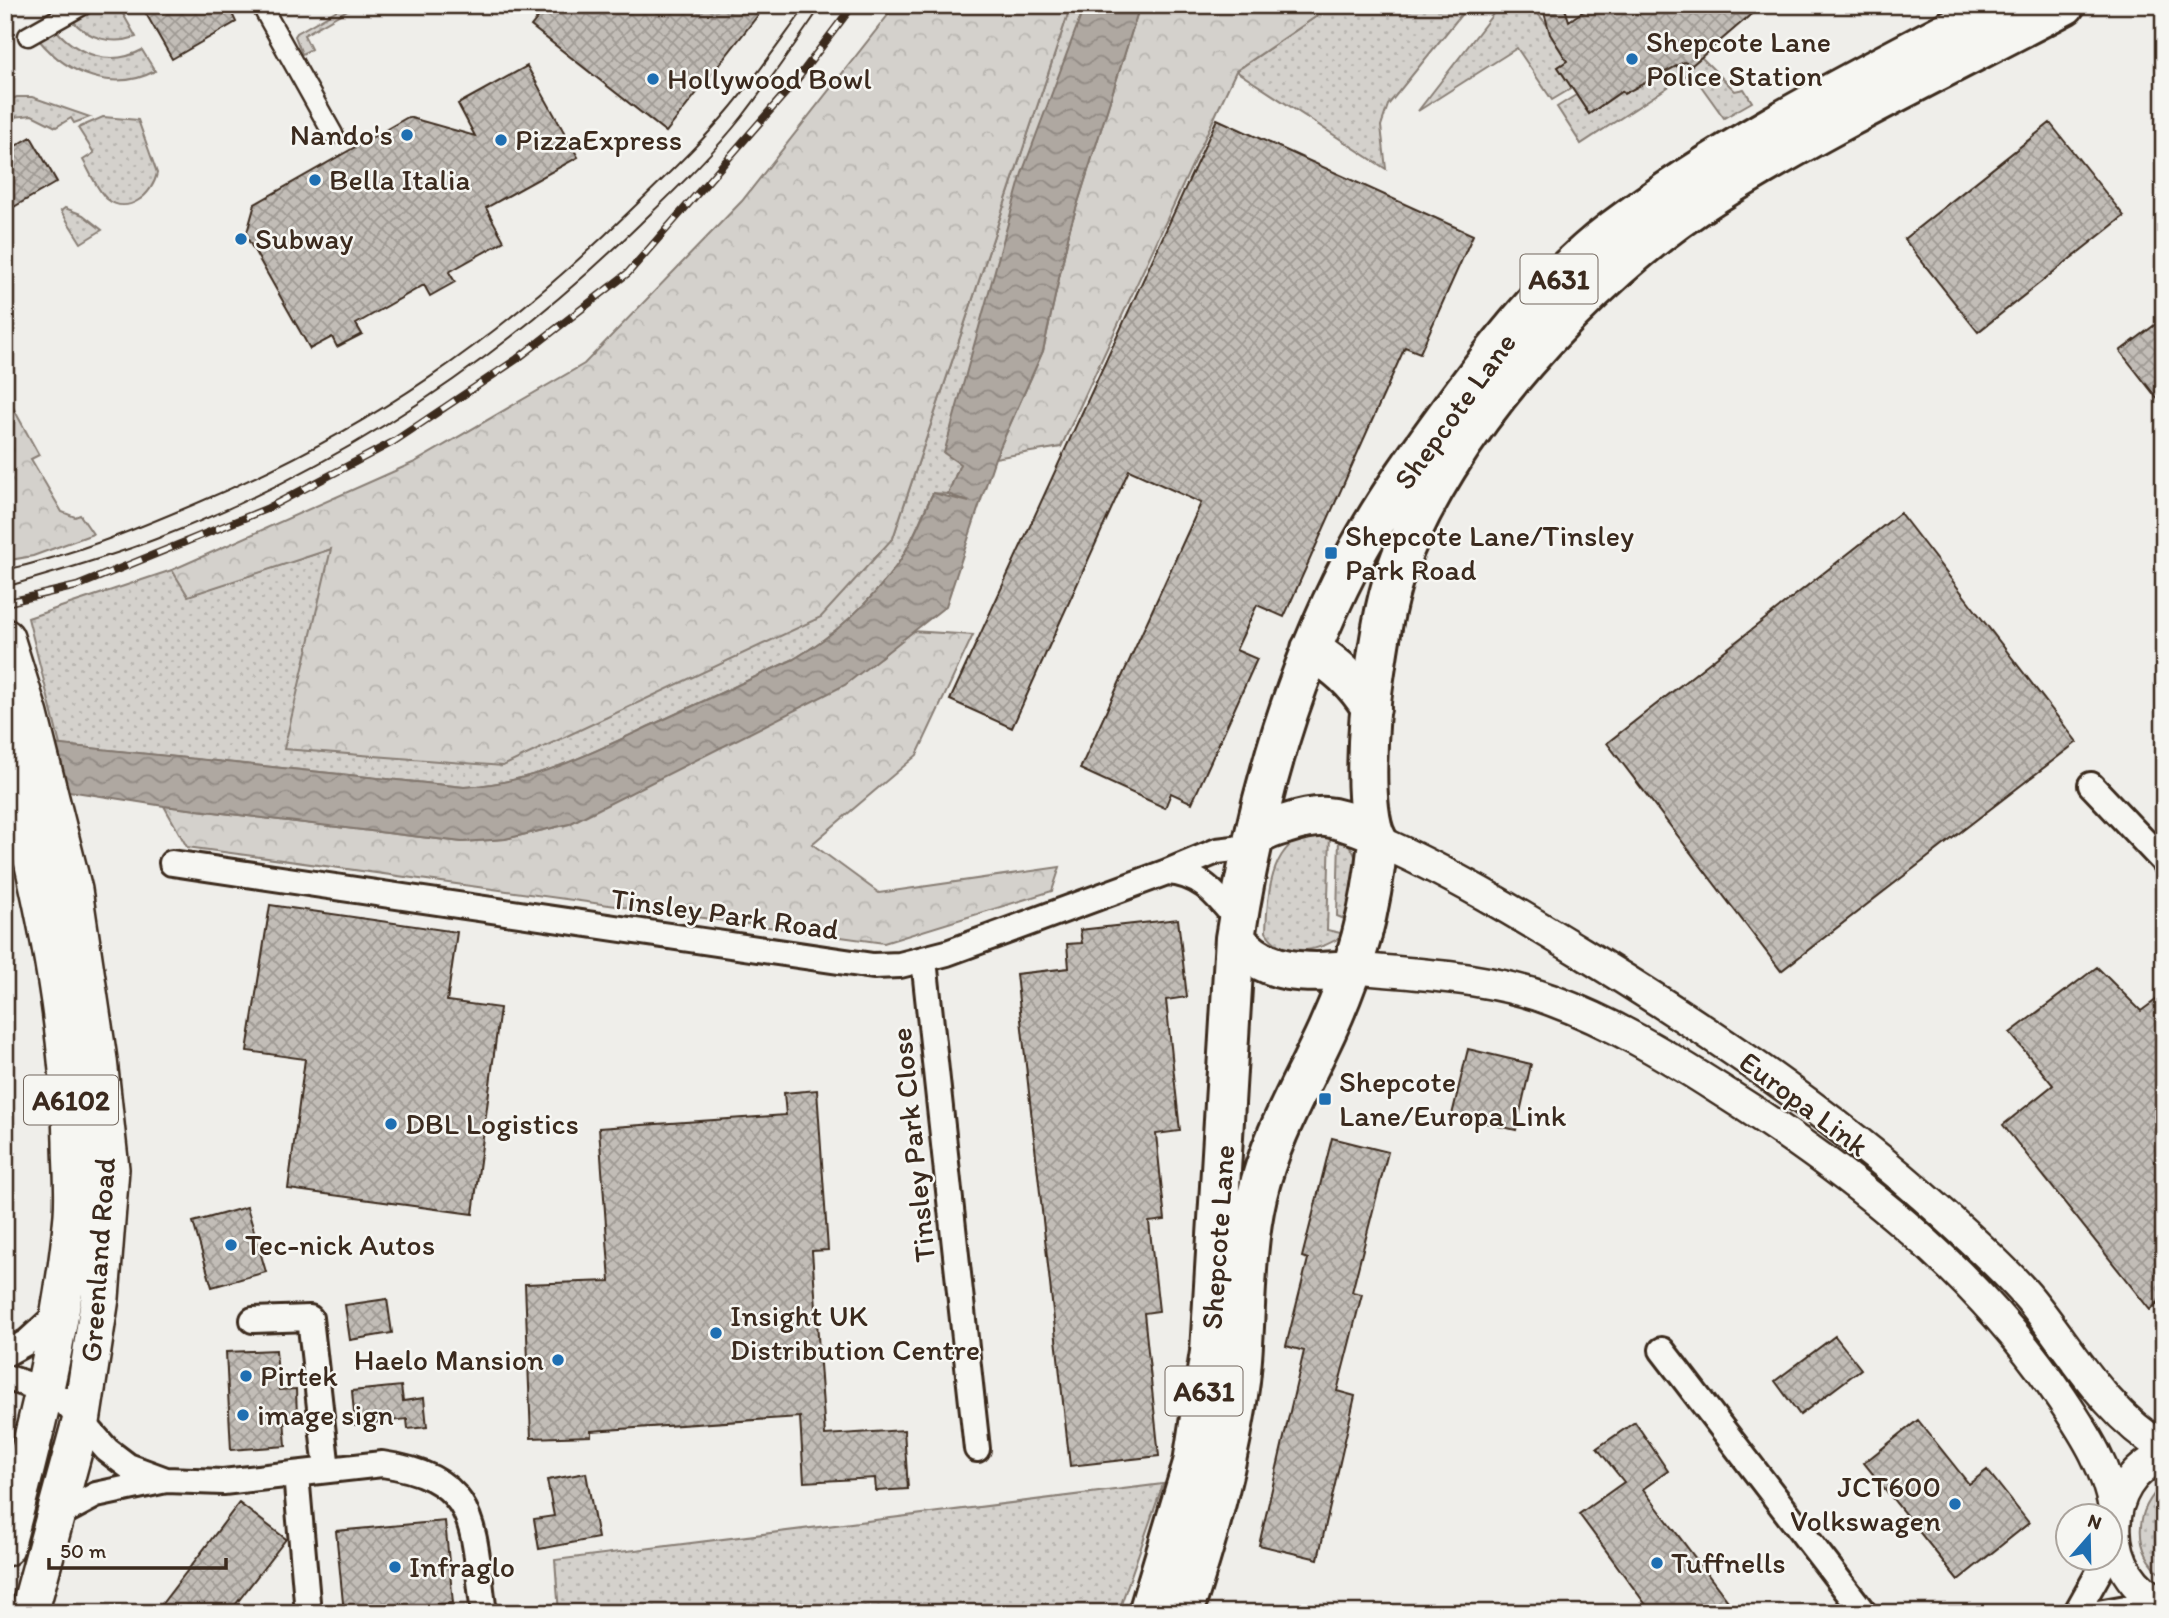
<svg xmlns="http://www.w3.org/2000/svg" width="2169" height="1618" viewBox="0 0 2169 1618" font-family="Itim,sans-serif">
<defs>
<pattern id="green-dots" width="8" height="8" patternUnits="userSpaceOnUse" patternTransform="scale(1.75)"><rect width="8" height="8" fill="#d4d1cc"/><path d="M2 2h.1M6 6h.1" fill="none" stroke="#b7b4af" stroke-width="1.8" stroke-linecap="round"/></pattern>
<pattern id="forest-crowns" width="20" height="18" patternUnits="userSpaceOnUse" patternTransform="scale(1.75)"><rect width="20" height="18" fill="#d4d1cc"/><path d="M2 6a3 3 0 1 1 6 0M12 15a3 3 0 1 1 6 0" fill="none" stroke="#b7b4af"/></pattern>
<pattern id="water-waves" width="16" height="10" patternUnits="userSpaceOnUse" patternTransform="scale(1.75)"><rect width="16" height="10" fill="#afa8a1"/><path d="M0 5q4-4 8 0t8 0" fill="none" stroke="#908983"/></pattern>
<pattern id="building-cross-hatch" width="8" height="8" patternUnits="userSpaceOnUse" patternTransform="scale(1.75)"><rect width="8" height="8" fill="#c2bdb7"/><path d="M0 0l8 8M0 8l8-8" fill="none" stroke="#9f9a94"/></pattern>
</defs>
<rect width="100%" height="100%" fill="#efeeea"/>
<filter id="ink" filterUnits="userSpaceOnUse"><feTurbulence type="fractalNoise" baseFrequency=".0143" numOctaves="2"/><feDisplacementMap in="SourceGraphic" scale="14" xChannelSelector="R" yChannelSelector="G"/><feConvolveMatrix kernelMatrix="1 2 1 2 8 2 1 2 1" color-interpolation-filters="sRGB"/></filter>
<g filter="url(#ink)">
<!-- green -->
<path fill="url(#green-dots)" stroke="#887e75" stroke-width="2" d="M 100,5 L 118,5 L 136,37 C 113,45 88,39 72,20 Z
M 346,5 L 356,5 L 304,35 L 311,49 L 302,54 L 295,36 L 297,33 Z
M 1071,5 L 1088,5 L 960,464 L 948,494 L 933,493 C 921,516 912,544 897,565 C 869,604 835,635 794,659 C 747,681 699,703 652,725 C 587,755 537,782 464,787 L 60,745 L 28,618 L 172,570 L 189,595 L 331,549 L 893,538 Z
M 1333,5 L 1469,5 L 1388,105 L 1381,126 L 1386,169 L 1236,71 Z
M 1500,5 L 1531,5 L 1548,26 L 1567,61 L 1558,67 L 1572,88 L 1552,100 L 1517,48 L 1418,111 Z
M 56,30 C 78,55 111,67 142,50 L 155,71 C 114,93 67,74 39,40 Z
M 1701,57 L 1735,91 L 1744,89 L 1752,102 L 1724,118 L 1691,72 L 1581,144 L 1557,107 L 1576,95 L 1589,114 L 1622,91 L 1624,93 L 1684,62 Z
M 17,97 L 32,97 L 90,117 L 74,123 L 71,118 L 56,127 L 32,115 L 14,117 L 5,101 Z
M 103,117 L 138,120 L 157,173 C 153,194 128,216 107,199 C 97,190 90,172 83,160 L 94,153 L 78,128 Z
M 65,208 L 83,215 L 102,230 L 81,243 L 61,211 Z
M 1330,833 L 1327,930 L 1345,934 C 1323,950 1284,962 1266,932 C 1267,903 1269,856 1297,840 C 1306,835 1320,835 1330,833 Z
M 1339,838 C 1369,852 1355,896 1352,922 L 1337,916 Z
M 1163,1484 L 1118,1613 L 559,1613 L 555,1560 Z
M 2164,1484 L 2164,1576 C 2132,1550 2134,1510 2164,1484 Z"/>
<!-- forest -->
<path fill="url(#forest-crowns)" stroke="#887e75" stroke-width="2" d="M 896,5 L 1071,5 L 893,538 L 821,617 L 503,766 L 284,749 L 331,549 L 188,596 L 172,570 L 415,462 L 584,364 L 742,201 Z
M 1140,5 L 1333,5 L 1236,71 L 1061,447 L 995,458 L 1043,351 L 1070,228 Z
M 5,393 L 39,455 L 31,459 L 62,512 L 75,517 L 80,515 L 93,534 L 33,556 L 10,560 L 5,547 Z
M 911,631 L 973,635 L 917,755 L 812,844 L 879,893 L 1060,867 L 1052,891 L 884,943 L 187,847 L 164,806 L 462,842 L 505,839 L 569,824 L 881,657 Z"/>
<!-- water -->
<path fill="url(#water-waves)" stroke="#81766d" stroke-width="2" d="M 1085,5 L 1140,5 L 1070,228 L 1043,351 L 995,458 L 946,606 L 845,685 L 569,824 L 505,839 L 462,842 L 164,806 L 5,781 L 5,739 L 464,787 C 537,782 587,755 652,725 C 699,703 747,681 794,659 C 835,635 869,604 897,565 C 912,544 922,516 933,493 L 969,502 L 948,494 L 960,464 L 944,453 L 1022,173 Z"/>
<!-- building -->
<path fill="url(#building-cross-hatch)" stroke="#3b2a1e" stroke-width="2" d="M 141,5 L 228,5 L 236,22 L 172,59 Z
M 548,5 L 766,5 L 666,132 L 531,26 Z
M 1542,5 L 1564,5 L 1569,21 L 1592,5 L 1762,5 L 1692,65 L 1684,62 L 1624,94 L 1622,91 L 1589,114 L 1558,67 L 1567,61 L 1550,34 Z
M 527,66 L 578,157 L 486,208 L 504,241 L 449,272 L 455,282 L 430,296 L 424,285 L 356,324 L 362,334 L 337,347 L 332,337 L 310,349 L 246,236 L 255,204 L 408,117 L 475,136 L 458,104 Z
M 1217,119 L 1473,235 L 1420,353 L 1405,347 L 1284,617 L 1257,605 L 1236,650 L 1257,659 L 1192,803 L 1171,793 L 1165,808 L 1080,769 L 1201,503 L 1129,470 L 1012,728 L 950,700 Z
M 2050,123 L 2124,216 L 1978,332 L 1904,239 Z
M 31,137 L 57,182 L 5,212 L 5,152 Z
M 2164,318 L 2164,407 L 2120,351 Z
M 1900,513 L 2077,742 L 1781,971 L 1607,743 Z
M 270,905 L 457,932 L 447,1001 L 500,1008 L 473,1214 L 288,1189 L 305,1059 L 247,1051 Z
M 1178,919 L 1187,997 L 1166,1000 L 1180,1131 L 1156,1134 L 1165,1220 L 1149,1222 L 1159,1311 L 1144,1313 L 1159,1456 L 1070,1466 L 1016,974 L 1069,968 L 1067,944 L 1082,943 L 1080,930 Z
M 2097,967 L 2141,1011 L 2164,994 L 2164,1297 L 2150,1310 L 2003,1125 L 2053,1085 L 2010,1033 Z
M 1468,1049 L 1531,1064 L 1516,1130 L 1452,1115 Z
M 817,1090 L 828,1250 L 812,1251 L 825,1435 L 904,1430 L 908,1489 L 876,1491 L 875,1478 L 804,1482 L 800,1417 L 591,1431 L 591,1436 L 531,1438 L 525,1284 L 610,1281 L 599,1128 L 786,1115 L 784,1093 Z
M 1332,1138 L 1388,1152 L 1352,1292 L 1362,1294 L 1337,1391 L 1355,1396 L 1318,1559 L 1259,1545 L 1304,1351 L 1286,1346 L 1308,1259 L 1302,1257 Z
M 247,1207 L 266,1272 L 212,1287 L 193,1222 Z
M 387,1299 L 392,1333 L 350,1340 L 345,1305 Z
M 1835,1336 L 1861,1369 L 1800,1415 L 1775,1381 Z
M 276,1350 L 279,1390 L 296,1389 L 297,1417 L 284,1418 L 286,1446 L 231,1450 L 226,1352 Z
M 401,1386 L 403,1401 L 424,1398 L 427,1427 L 408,1429 L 407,1419 L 355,1425 L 352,1391 Z
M 1918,1420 L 1969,1484 L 1987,1470 L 2029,1523 L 1958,1580 L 1864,1463 Z
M 1635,1422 L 1668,1471 L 1643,1489 L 1737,1613 L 1652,1613 L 1579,1514 L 1624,1482 L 1597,1448 Z
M 586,1473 L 598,1538 L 539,1549 L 534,1519 L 554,1516 L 547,1480 Z
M 239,1503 L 286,1539 L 229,1613 L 155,1613 Z
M 445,1521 L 453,1603 L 344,1613 L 336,1531 Z"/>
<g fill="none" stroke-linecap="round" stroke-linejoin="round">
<defs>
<path id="pedestrian" d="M 261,5 L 333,134
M 28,36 L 83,5"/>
<path id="minor" d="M 2091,785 L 2164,862
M 172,863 L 873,966 L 900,965 L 947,953 L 1167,872 C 1202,874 1217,896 1238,921
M 1167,872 L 1217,851 L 1251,847
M 924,960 L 977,1449
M 253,1320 L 310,1318 L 327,1470
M 1662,1350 L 1864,1613
M 5,1354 L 27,1342 L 62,1310
M 5,1377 L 45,1390 L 62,1399 L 107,1450 L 128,1466 L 166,1480
M 296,1474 L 308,1613
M 54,1524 L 66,1511 L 96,1495 L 166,1480 L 223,1482 L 382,1464 C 481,1478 472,1529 484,1613
M 2076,1613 L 2107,1558
M 2098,1613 L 2160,1602"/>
<path id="tertiary" d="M 1378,841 C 1452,873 1523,917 1592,959 C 1722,1039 1851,1127 1963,1232 C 1986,1253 2010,1275 2030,1299 C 2072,1351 2105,1413 2164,1448
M 1353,968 C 1420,975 1487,976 1551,1000 C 1611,1022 1666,1055 1719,1089 C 1849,1171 1976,1270 2062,1399 C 2086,1435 2108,1469 2115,1513
M 2164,1456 C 2098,1480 2100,1578 2164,1603"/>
<path id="primary" d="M 5,638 L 29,715 L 73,890 L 98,1060 L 110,1169 L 100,1298 L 81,1422 L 29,1613
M 5,744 C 38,875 69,1004 72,1140 C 72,1165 75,1190 73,1215 C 63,1328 34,1437 5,1547"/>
<path id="trunk" d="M 1311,649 C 1336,666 1355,681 1371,708
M 1255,837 C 1265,830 1274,827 1286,824 C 1327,811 1333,817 1372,831
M 1235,938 C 1264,976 1308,974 1352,970
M 1148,1613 L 1193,1463 L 1210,1352 L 1235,938 C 1255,807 1290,681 1351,563 C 1382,504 1423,447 1463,393 C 1506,335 1555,274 1613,230 C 1731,141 1867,74 1998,5
M 1183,1613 C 1208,1537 1230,1460 1240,1381 C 1247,1319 1243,1256 1257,1196 C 1271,1135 1302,1085 1327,1030 C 1357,964 1371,913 1378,841 C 1360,813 1369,713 1374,678 C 1379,644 1384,607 1395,574 C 1442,435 1589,274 1712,196 C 1825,125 1947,67 2065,5"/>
</defs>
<!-- pedestrian casing -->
<use href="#pedestrian" stroke="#3b2a1e" stroke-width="23"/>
<!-- minor casing -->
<use href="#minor" stroke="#3b2a1e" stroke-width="30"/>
<!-- tertiary casing -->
<use href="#tertiary" stroke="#3b2a1e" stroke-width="35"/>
<!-- primary casing -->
<use href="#primary" stroke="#3b2a1e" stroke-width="42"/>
<!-- trunk casing -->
<use href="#trunk" stroke="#3b2a1e" stroke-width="44"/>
<!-- pedestrian -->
<use href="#pedestrian" stroke="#f6f6f2" stroke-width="18"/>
<!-- minor -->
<use href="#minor" stroke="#f6f6f2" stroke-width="24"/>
<!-- tertiary -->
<use href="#tertiary" stroke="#f6f6f2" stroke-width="30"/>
<!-- primary -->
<use href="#primary" stroke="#f6f6f2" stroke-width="37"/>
<!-- trunk -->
<use href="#trunk" stroke="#f6f6f2" stroke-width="38"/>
<!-- tram -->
<path stroke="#3b2a1e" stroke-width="2" d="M 5,570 C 70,556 134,530 195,504 C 369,431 501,338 635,206 C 668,174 702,142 731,107 C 758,74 782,39 807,5
M 5,587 C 56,572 107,558 156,539 C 339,468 500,361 640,224 C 675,190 712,155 742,117 C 770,81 796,43 822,5"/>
<defs>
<path id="rail" d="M 5,603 L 77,586 L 266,509 L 393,442 L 517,359 L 628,273 L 795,82 L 853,5"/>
</defs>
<!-- rail casing -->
<use href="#rail" stroke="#3b2a1e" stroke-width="8"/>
<!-- rail -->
<use href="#rail" stroke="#f6f6f2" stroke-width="5" stroke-dasharray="16" stroke-linecap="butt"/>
</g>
</g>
<!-- markers -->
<g fill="#1f6fb2" stroke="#f6f6f2" stroke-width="2.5">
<circle cx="1632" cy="59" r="7"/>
<circle cx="653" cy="79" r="7"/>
<circle cx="407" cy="135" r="7"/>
<circle cx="501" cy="140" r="7"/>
<circle cx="315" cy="180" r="7"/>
<circle cx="241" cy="239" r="7"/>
<rect x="1324" y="546" width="14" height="14" rx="3.5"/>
<rect x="1318" y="1092" width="14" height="14" rx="3.5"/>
<circle cx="391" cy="1124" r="7"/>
<circle cx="231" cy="1245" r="7"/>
<circle cx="716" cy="1333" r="7"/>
<circle cx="558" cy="1360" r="7"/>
<circle cx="246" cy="1376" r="7"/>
<circle cx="243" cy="1415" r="7"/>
<circle cx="1955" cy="1504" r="7"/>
<circle cx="1657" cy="1563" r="7"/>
<circle cx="395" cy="1567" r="7"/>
</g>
<g text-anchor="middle" stroke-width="5" stroke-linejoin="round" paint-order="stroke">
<!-- shield labels -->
<g fill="#f6f6f2" stroke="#73675e" stroke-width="2">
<rect x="1520.5" y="254.5" width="77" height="49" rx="5"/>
<rect x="24" y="1075.5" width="94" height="49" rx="5"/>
<rect x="1165.5" y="1366.5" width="77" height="49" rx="5"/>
</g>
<g font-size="28" font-weight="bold" fill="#3b2a1e">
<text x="1559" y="289">A631</text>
<text x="71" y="1110">A6102</text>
<text x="1204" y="1401">A631</text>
</g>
<!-- poi labels -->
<g font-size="30" fill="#3b2a1e" stroke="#f6f6f2" text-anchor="start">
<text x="1646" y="52">Shepcote Lane<tspan x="1646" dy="34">Police Station</tspan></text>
<text x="667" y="89">Hollywood Bowl</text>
<text x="393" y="145" text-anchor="end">Nando's</text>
<text x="515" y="150">PizzaExpress</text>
<text x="329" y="190">Bella Italia</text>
<text x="255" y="249">Subway</text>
<text x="1345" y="546">Shepcote Lane/Tinsley<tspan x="1345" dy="34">Park Road</tspan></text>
<text x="1339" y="1092">Shepcote<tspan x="1339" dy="34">Lane/Europa Link</tspan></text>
<text x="405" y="1134">DBL Logistics</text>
<text x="245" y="1255">Tec-nick Autos</text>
<text x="730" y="1326">Insight UK<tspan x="730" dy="34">Distribution Centre</tspan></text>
<text x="544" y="1370" text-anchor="end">Haelo Mansion</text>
<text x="260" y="1386">Pirtek</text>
<text x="257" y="1425">image sign</text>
<text x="1941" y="1497" text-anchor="end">JCT600<tspan x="1941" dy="34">Volkswagen</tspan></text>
<text x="1671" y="1573">Tuffnells</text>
<text x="409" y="1577">Infraglo</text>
</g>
<!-- street labels -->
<g font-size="30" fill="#3b2a1e" stroke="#f6f6f2">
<text transform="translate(1455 411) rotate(-54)" y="10">Shepcote Lane</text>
<text transform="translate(725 914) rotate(8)" y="10">Tinsley Park Road</text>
<text transform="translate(1804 1104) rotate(37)" y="10">Europa Link</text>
<text transform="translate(913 1145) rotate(-96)" y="10">Tinsley Park Close</text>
<text transform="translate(1218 1237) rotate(-86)" y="10">Shepcote Lane</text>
<text transform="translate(98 1260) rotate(-86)" y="10">Greenland Road</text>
</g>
</g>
<!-- margin -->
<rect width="2169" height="1618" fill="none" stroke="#f6f6f2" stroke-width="28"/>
<rect x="14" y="14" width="2141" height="1590" fill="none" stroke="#3b2a1e" stroke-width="2.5" filter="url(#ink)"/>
<!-- north arrow -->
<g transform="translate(2089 1537) rotate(20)"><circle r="33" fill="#f6f6f2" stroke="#aba49d" stroke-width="2"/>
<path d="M0-5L12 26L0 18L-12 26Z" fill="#1f6fb2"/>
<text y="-10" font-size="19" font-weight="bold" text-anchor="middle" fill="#3b2a1e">N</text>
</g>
<!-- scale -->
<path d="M49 1558v10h177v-10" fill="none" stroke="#3b2a1e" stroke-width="3.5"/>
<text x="60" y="1558" font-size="21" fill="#3b2a1e" stroke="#f6f6f2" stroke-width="5" paint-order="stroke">50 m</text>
</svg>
